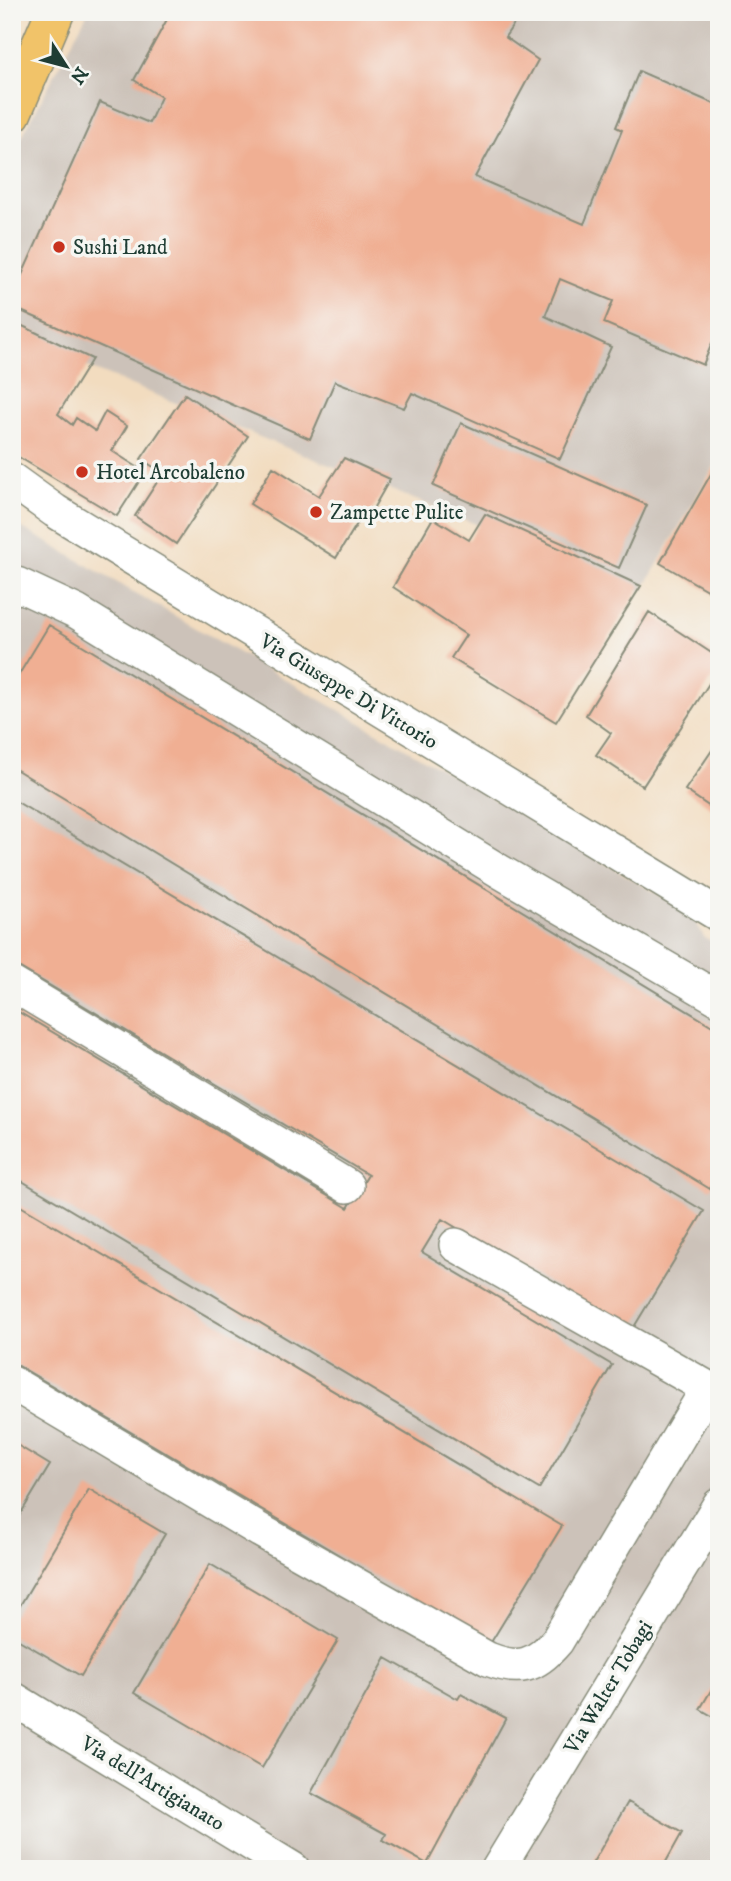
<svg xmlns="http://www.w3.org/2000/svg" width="731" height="1881" viewBox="0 0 731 1881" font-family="'IM FELL DW Pica',serif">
<rect width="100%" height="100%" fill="#f6f6f2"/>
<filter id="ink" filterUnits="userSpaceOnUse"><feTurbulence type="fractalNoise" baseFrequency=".0143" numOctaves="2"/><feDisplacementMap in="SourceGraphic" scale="14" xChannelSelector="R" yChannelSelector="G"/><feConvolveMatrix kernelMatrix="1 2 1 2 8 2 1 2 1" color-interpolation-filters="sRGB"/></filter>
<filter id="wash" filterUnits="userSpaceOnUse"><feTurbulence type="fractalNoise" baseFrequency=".00686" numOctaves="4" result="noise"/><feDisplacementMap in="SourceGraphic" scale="28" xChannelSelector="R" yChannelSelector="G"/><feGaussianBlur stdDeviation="1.57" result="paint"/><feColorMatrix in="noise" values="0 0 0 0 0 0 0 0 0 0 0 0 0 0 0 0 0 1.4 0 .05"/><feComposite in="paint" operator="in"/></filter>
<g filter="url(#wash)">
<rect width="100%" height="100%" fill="#f2dcbf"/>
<!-- industrial -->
<path fill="#ccc2b9" d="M 88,12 L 719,12 L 719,458 L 642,591 L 12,337 L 12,155 Z
M 12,522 L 651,890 L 692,915 L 704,937 L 719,945 L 719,1869 L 12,1869 Z"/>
<g id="blocks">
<!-- building -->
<path fill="#f0af93" d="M 171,12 L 522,12 L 505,37 L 538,60 L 475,177 L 584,224 L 622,130 L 616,127 L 639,71 L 719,106 L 719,346 L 712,343 L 703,365 L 604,323 L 613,301 L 560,279 L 545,316 L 611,347 L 560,459 L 412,393 L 404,408 L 335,381 L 310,439 L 12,307 L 12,297 L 100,102 L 149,123 L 161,97 L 134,80 Z
M 12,321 L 92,359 L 58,414 L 72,425 L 76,418 L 95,431 L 105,412 L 127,426 L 112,451 L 145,472 L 117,516 L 12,453 Z
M 185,394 L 248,436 L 176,544 L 135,516 L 163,473 L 141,459 Z
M 461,423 L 647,505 L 619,568 L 433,486 Z
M 344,458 L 390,479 L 366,521 L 360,519 L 336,558 L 250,504 L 273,467 L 319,496 Z
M 719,460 L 719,597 L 660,563 Z
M 485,514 L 641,586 L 556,722 L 451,658 L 466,635 L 393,587 L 433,518 L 469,540 Z
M 649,612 L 719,658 L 719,668 L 643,786 L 596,755 L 611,733 L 586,715 Z
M 49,625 L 719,1030 L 719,1175 L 710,1189 L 12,767 L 12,686 Z
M 719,740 L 719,813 L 685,790 Z
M 12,799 L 704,1211 L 631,1332 L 442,1219 L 422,1252 L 612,1365 L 539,1489 L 12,1175 L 12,1008 L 348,1208 L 368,1175 L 12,963 Z
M 12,1201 L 562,1526 L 490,1644 L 12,1362 Z
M 12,1442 L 50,1465 L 12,1528 Z
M 89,1489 L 165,1534 L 81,1676 L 12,1636 L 12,1619 Z
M 210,1564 L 338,1640 L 262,1768 L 134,1693 Z
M 386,1658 L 458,1699 L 461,1694 L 506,1718 L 427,1864 L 383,1840 L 386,1834 L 311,1793 Z
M 719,1677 L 719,1720 L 700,1709 Z
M 628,1802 L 682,1833 L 662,1869 L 589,1869 Z
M 719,1851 L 719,1869 L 709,1869 Z"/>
</g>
</g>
<g filter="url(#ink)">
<use href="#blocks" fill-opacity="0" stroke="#888c7a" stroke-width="2"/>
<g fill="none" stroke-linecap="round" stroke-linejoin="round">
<defs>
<path id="minor" d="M 12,480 L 55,511 L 719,915
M 12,589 L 17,584 L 77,612 L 501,872 L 719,999
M 12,984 L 347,1186
M 12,1383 L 261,1531 L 488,1659 C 519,1671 535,1667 557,1641 L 708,1388 L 456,1245
M 12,1698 L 293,1869
M 498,1869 L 719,1505"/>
<path id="major" d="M 12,113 L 55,12"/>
</defs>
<!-- minor casing -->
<use href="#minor" stroke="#888c7a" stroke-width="36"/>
<!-- major casing -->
<use href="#major" stroke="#888c7a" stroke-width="41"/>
<!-- minor -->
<use href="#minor" stroke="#fff" stroke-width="33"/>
<!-- major -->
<use href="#major" stroke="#f1c369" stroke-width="38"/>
</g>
</g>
<!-- markers -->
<g fill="#c8321e" stroke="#f6f6f2" stroke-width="2.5">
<circle cx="59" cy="247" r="7"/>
<circle cx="82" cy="472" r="7"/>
<circle cx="316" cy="512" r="7"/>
</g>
<g text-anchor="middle" stroke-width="7" stroke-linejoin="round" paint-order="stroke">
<!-- poi labels -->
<g font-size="21" fill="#1f3d34" stroke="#f6f6f2" text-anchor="start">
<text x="73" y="254">Sushi Land</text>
<text x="96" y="479">Hotel Arcobaleno</text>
<text x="330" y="519">Zampette Pulite</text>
</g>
<!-- street labels -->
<g font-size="21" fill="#1f3d34" stroke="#f6f6f2">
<text transform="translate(349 691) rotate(31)" y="7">Via Giuseppe Di Vittorio</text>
<text transform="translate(608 1687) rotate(-59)" y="7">Via Walter Tobagi</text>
<text transform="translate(153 1783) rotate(31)" y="7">Via dell'Artigianato</text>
</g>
</g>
<!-- margin -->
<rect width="731" height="1881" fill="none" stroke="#f6f6f2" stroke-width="42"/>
<!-- north arrow -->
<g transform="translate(66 66) rotate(126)" stroke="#f6f6f2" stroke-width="5" paint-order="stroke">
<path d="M0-5L12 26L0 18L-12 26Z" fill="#1f3d34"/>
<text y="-10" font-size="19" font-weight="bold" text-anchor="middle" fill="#1f3d34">N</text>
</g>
</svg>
